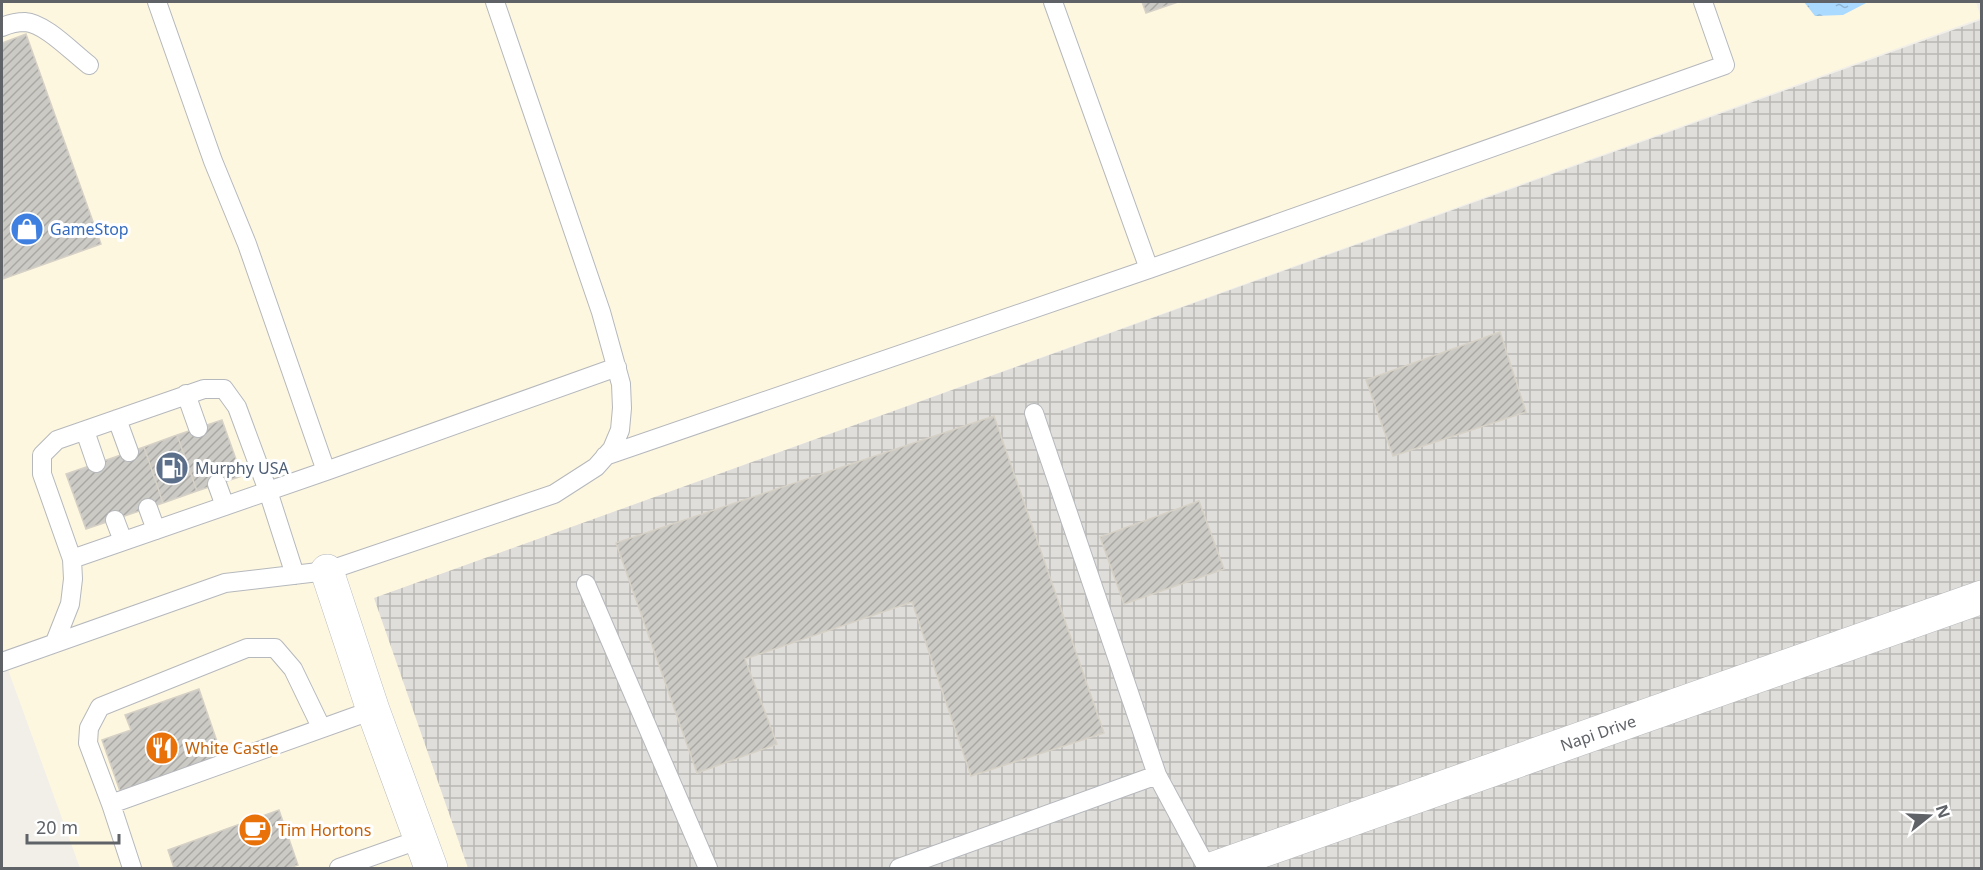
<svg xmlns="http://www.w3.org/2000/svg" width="1983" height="870" viewBox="0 0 1983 870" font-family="'Noto Sans',sans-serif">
<defs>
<pattern id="industrial-grid" width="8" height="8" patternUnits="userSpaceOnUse" patternTransform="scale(1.5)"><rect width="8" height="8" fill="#e0deda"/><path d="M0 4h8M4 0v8" fill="none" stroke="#b9b8b5"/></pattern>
<pattern id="water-ripples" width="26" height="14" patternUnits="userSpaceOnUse" patternTransform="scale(1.5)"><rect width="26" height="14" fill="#aadaff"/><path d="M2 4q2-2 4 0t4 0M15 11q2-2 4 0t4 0" fill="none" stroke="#8eb4d2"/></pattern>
<pattern id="building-hatch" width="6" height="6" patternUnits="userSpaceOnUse" patternTransform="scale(1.5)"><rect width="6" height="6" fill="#cccac5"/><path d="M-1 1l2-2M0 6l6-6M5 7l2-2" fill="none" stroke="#a9a8a4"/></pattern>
</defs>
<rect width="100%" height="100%" fill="#f1efe8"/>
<!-- commercial -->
<path fill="#fef7e0" d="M 2,2 L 1976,2 L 1981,18 L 375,598 L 468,868 L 80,868 L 2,653 Z"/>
<!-- industrial -->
<path fill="url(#industrial-grid)" d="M 1981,20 L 1981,868 L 468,868 L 374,598 Z"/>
<!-- water -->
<path fill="url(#water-ripples)" d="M 1804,2 L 1868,2 L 1843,15 L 1815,16 Z"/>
<!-- building -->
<path fill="url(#building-hatch)" stroke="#d6d1c6" stroke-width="1.5" d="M 1142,2 L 1178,2 L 1146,13 Z
M 26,34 L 101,244 L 3,279 L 2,43 Z
M 1500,332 L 1526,412 L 1393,456 L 1366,380 Z
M 994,416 L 1104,733 L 971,776 L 912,602 L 745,659 L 777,744 L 697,773 L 616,543 Z
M 222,420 L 242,476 L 197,491 L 177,435 Z
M 177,435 L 197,491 L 163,503 L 144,447 Z
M 144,447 L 163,503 L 86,529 L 66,474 Z
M 1199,501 L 1224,569 L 1124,604 L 1100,537 Z
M 199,689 L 222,756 L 120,791 L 102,740 L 131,730 L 125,715 Z
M 279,810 L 298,865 L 289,868 L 174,868 L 168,850 Z"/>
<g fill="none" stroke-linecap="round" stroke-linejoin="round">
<defs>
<path id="lane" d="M 157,2 L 213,161 L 247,244 L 326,471 L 617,367
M 2,27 C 9,24 17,22 25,22 C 45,23 73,53 89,65
M 1149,269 L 1725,65 L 1703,2
M 186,394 L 198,428
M 1034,413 L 1157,775
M 117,419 L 129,452
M 85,431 L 96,463
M 605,456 L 1149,269 L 1053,2
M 217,484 L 225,506
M 148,508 L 156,530
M 115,520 L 123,541
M 72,559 L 326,471
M 586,584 L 708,868
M 55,642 L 70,604 L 73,579 L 72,559 L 42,474 L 42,455 L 57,440 L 204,389 L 224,389 L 237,407 L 268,491 L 295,575
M 2,662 L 225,583 L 327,571 L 554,494 L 596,467 L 612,449 L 620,430 L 622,408 L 621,384 L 601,312 L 495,2
M 111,804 L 373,710
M 132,868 L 111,804 L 88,743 L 89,728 L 100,707 L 247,648 L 275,648 L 293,669 L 321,727
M 339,868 L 421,839
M 899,868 L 1157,775 L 1207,868"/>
<path id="street" d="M 327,571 L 373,710 L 431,868
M 1214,868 L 1982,597"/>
</defs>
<!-- lane casing -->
<use href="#lane" stroke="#b5b8bc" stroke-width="20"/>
<!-- street casing -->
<use href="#street" stroke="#b5b8bc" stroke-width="34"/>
<!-- lane -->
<use href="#lane" stroke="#fff" stroke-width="18"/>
<!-- street -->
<use href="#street" stroke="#fff" stroke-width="33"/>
</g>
<!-- icons -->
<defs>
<symbol id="shop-disc" viewBox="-11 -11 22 22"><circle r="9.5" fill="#3f7fe0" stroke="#fff"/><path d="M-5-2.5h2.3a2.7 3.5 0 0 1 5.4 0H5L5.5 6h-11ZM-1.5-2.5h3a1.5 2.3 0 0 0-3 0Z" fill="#fff"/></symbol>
<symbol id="fuel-disc" viewBox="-11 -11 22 22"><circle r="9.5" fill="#5c6f8a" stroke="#fff"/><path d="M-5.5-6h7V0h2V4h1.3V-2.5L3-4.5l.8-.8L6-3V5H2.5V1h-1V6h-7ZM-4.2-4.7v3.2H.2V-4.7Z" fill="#fff"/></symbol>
<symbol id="restaurant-disc" viewBox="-11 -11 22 22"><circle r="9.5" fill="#e8710a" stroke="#fff"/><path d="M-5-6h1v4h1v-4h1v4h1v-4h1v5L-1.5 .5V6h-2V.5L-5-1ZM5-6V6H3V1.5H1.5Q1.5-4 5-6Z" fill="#fff"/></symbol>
<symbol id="cafe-disc" viewBox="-11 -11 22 22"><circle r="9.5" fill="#e8710a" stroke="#fff"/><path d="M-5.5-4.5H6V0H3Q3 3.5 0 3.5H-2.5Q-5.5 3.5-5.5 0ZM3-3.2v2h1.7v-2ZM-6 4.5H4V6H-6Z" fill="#fff"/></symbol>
</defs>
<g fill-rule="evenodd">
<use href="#shop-disc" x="8" y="210" width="38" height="38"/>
<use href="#fuel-disc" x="153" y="449" width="38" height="38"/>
<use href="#restaurant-disc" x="143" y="729" width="38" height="38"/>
<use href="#cafe-disc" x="236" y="811" width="38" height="38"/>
</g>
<g text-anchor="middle" stroke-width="6" stroke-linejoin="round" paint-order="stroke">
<!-- shop labels -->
<g font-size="16" fill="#366cbe" stroke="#fff" text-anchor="start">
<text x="50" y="235">GameStop</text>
</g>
<!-- service labels -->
<g font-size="16" fill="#4e5e75" stroke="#fff" text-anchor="start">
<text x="195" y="474">Murphy USA</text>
</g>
<!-- street labels -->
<g font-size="16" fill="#5f6368" stroke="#fff">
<text transform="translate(1598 733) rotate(-19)" y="6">Napi Drive</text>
</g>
<!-- food labels -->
<g font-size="16" fill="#c56008" stroke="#fff" text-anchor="start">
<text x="185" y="754">White Castle</text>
<text x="278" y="836">Tim Hortons</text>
</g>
</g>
<!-- border -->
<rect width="1983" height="870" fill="none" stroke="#5f6368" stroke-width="6"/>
<!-- north arrow -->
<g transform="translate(1929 816) rotate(72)" stroke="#ffffff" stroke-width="4.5" paint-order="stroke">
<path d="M0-4.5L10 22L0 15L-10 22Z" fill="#5f6368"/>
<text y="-9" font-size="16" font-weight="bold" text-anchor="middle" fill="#5f6368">N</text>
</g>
<!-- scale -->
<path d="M27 834v9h92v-9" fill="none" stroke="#5f6368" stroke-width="3"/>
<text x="36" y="834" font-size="18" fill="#5f6368" stroke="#ffffff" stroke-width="4.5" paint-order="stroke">20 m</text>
</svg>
